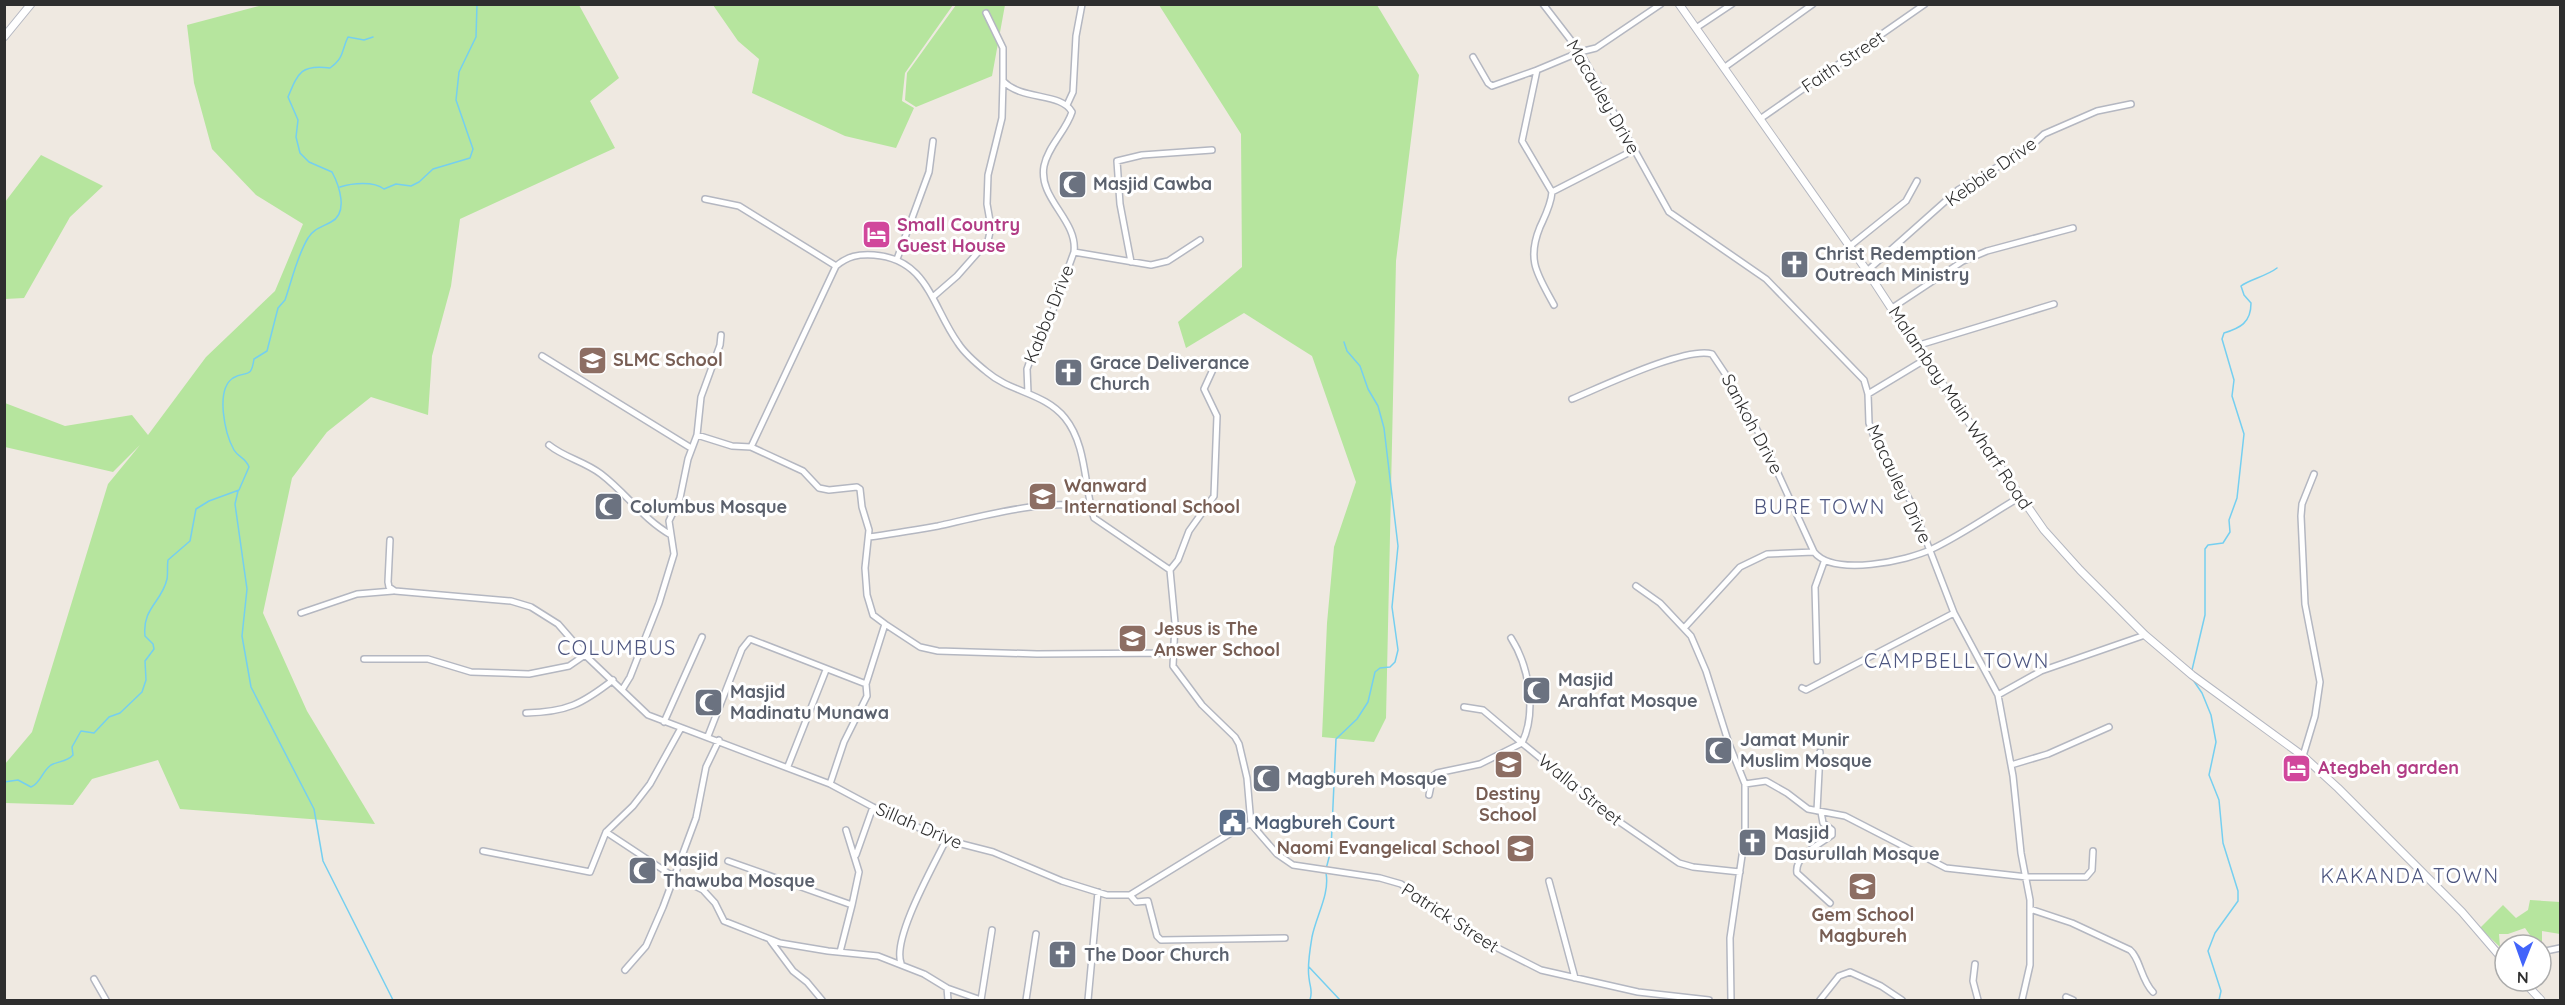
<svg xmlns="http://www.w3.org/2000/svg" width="2565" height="1005" viewBox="0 0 2565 1005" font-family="Quicksand,sans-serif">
<rect width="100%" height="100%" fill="#efe9e1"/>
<!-- green -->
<path fill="#b6e59e" d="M 263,5 L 579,5 L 619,78 L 590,101 L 615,148 L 460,219 L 451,286 L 432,356 L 428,415 L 371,397 L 327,432 L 292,478 L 263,613 L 307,711 L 375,824 L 180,809 L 158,760 L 92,779 L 73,805 L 5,803 L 5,764 L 32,732 L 108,484 L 140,445 L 113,472 L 5,447 L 5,403 L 65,426 L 132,415 L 148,435 L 206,357 L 275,291 L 303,224 L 256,195 L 212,149 L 194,83 L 187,25 Z
M 713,5 L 953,5 L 905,73 L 902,101 L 914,108 L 896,148 L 845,136 L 752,93 L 759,59 L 738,41 Z
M 956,5 L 1036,5 L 1005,5 L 992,76 L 916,107 L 905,100 L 907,73 Z
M 1159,5 L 1377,5 L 1419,75 L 1396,261 L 1386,718 L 1374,742 L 1322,737 L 1327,623 L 1334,547 L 1356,482 L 1312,356 L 1244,313 L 1186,348 L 1178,322 L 1242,267 L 1241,134 Z
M 41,155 L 103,186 L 70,217 L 24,298 L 5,299 L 5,202 Z
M 2530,900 L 2560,902 L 2560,934 L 2542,931 L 2542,943 L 2534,941 L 2525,928 L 2508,934 L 2499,934 L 2500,947 L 2480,928 L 2503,905 L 2516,918 L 2528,910 Z"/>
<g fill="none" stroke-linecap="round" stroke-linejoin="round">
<!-- stream -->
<path stroke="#75cff0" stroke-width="1.5" d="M 340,187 C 352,183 374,181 384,189 L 396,184 L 411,186 L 419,182 L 433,169 L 470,158 L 473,149 L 456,100 L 459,72 L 476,37 L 477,4
M 238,491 L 235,504 L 247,589 L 242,636 L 251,687 L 314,809 L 323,861 L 393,1000
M 2192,670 L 2205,615 L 2205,549 L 2208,545 L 2223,543 L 2230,532 L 2229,520 L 2237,498 L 2244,434 L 2232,396 L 2234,380 L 2222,339 L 2224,333 C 2240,328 2251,323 2251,303 L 2244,295 L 2241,286 C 2248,280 2267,276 2277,268
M 2191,677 L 2202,693 L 2211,715 L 2216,742 L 2209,775 L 2219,800 L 2223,843 L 2238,891 L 2238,901 L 2215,933 L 2208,951 L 2221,991 L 2219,1000
M 4,782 L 18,780 L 31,787 C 41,783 42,771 51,765 C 58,761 67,762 73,755 L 72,747 L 81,731 L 94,733 L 109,717 L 120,713 L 142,692 L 146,680 L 145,661 L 154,649 L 153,644 L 145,636 C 142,608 162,602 167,579 C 168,574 167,566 168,560 L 190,541 L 196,509 L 209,501 L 239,490 L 249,467 C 246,458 238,457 234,450 C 225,434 215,390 233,378 C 246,370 251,380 254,359 L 267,351 L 278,308 L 285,300 C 292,280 297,256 308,238 C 313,229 322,227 331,222 C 349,213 339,185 332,172 L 309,162 L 300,153 L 296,137 L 298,120 L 288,97 C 298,73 301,64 330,68 C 345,57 341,51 348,37 L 364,40 L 373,37
M 1326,869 L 1331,850 L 1336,739 L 1357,719 L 1368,702 L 1375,672 L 1380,668 L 1390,667 L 1395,662 L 1398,650 L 1392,607 L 1398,546 L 1384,428 L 1378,406 L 1368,389 L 1360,366 L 1347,351 L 1344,342
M 1309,967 L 1340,1000
M 1310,1000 C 1313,990 1310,988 1309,978 C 1307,966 1310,949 1312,937 C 1316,916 1330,894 1326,873"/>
<defs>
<path id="street" d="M 1543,4 L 1580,52 L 1669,212 L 1766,279 L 1864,380 L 1868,394 L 1869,423 L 1876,442 L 1912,504 L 1954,613 L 1998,695 L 2013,776 L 2021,853 L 2030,900 L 2030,965 L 2022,1000
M 986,13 L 1003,48 L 1003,81 C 1022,101 1061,92 1072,112 C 1066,131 1048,146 1044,166 C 1038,199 1078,220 1074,252 L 1044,335 L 1032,355 L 1027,369 L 1028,393
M 1696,28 L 1732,4
M 1473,57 L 1488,83 L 1492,86 L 1537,70
M 1725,67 L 1813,4
M 1067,105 L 1073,92 L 1076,36 L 1082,4
M 1760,119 L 1925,4
M 1552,192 L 1634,150
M 705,199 L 739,206 L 836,266
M 1850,246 L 1906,201 L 1917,181
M 1074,252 L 1151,265 L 1168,261 L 1200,240
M 897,259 L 929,172 L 933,141
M 1131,262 L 1120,204 L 1117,161 L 1142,155 L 1212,150
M 1867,271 L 1958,190 L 2028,149 L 2044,134 L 2097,111 L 2131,104
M 934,296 L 957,276 L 988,241 L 991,227 L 987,204 L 988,175 L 1002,118 L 1003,81
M 1554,305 C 1538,275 1526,261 1540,227 C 1545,216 1551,205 1552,192 L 1522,141 L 1537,70 L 1580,52 L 1596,48 L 1661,4
M 1892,308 L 1963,261 L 1987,251 L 2073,228
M 1916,346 L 2054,304
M 542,356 L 691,448
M 1868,394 L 1926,359
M 1572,399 C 1599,388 1686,346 1712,354 L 1736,390 L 1765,445 L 1814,552 C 1834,577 1907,561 1932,549 C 1963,534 1991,514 2020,497
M 697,435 L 701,397 L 720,345 L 721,335
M 549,445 C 565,458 584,461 601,474 C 626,493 643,519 671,535
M 751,447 L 803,471 L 819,488 L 829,490 L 857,487 L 860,489 L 862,507 L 869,530 L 865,568 L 867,595 L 873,615 L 885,624 L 866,684 L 867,696 L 844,742 L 830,784
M 869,537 C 892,534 915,530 938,526 C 971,519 1063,493 1092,511
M 390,540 L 388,582 L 389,587 L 395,591 L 511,601 L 531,607 L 558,624 L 585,655 L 648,715 L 830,784 L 873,807 L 946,840 L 993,852 L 1062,881 L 1107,895 L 1130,895 L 1239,828 L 1251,824
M 1170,570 L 1178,560 L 1189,531 L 1214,496 L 1217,416 L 1204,389 L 1215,365
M 1636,586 L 1660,603 L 1691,636 L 1706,671 L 1729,744 L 1745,784 L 1745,835 L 1730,938 L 1731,1000
M 301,613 L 357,594 L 393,591
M 885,624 L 920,647 L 938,651 L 1037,654 L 1172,653
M 1685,627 L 1740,567 L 1767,554 L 1814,552
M 1511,638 C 1529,666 1537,712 1522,743 L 1611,816 L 1679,863 L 1693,867 L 1740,872
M 364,659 L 428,659 L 471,672 L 529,674 L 569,666 L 585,655
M 1817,661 L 1815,587 L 1824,562
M 1802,688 L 1806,690 L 1954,613
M 622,690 L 630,677 L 659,603 L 674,554 L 669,521 L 680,498 L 688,459 L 697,435 L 732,446 L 751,447 L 836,266 C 848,256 858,254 874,255 C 928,259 932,307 958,343 C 965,354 977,364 987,372 C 1010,392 1045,393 1065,418 C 1087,445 1084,487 1094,518 L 1170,570 L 1175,623 L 1173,666 L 1202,705 L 1235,737 L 1239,744 L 1247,778 L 1251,824
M 1998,695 L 2041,671 L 2145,635
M 526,713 C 567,712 582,704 613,680
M 664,722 L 702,637
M 708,736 L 742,649 L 750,639 L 866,684
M 2303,756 L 2315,716 L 2320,682 L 2305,604 L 2301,516 L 2302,504 L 2314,474
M 2011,765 L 2048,754 L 2109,727
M 788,766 L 826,670
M 1745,784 L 1766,781 L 1787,793 L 1808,809 L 1845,816 L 1946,868 L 2027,877 L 2086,877 L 2092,870 L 2093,851
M 1429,795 L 1433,776 L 1437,773 L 1480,764 L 1522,743 L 1483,710 L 1464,707
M 1817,811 L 1820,752
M 1821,812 L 1823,823 L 1832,830 L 1832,835 C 1820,844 1794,856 1797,873 L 1830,903
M 1251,824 L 1277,854 L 1293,865 L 1380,878 L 1401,884 L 1468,933 L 1541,970 L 1638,992 L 1709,1000
M 846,830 L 859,872 L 852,905
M 606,832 L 668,873 L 703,890 L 715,903 L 724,921 L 780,943 L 828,951 L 878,956 L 924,974 L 947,988 L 981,1000
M 483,851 L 590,872 L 606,832 L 633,806 L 650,784 L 681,728
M 856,855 L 873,807
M 728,861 L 852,905 L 840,952
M 1549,881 L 1575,978
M 1130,895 L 1136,902 L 1148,901 L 1157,936 L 1161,940 L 1285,938
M 2030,909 L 2072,923 L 2130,950 C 2140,958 2141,980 2153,992
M 770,940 L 793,971 L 807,982 L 822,1000
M 2541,952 L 2560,948
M 901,963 C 892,938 934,865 946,840
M 1975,964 L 1973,981 L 1978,1000
M 625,970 L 646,946 L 663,907 L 696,818 L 706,767 L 719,740
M 94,979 L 106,1000
M 947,988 L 948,1000
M 2066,997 L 2073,1000
M 981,1000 L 992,930
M 1026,1000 L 1036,934
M 1088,1000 L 1098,892
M 1820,1000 L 1839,976 L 1850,972 L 1881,986 L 1902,1000"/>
<path id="secondary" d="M 1679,4 L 1867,271 L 1916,346 L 2044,530 L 2080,570 L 2145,635 L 2192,675 L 2303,756 L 2338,788 L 2462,912 L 2505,962
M 4,37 L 31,4
M 2523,981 L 2541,1000"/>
</defs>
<!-- street casing -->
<use href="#street" stroke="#b4b7c1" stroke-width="8"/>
<!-- secondary casing -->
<use href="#secondary" stroke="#b4b7c1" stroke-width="9"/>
<!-- street -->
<use href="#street" stroke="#fff" stroke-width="5"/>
<!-- secondary -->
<use href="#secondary" stroke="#fff" stroke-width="7"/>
</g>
<!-- icons -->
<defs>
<symbol id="mosque-square" viewBox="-11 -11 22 22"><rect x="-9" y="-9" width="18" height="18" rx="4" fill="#6b7280" stroke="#fff"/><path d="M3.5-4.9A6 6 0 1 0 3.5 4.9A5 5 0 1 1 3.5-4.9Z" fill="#fff"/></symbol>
<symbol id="hotel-square" viewBox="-11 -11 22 22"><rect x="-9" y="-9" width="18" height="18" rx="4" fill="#d1479c" stroke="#fff"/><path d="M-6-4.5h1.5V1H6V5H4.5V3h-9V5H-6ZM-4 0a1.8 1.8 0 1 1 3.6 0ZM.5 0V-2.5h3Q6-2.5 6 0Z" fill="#fff"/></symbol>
<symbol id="church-square" viewBox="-11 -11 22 22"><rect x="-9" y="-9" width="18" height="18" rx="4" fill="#6b7280" stroke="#fff"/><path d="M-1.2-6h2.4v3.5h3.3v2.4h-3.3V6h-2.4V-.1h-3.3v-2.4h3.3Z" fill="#fff"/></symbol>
<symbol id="school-square" viewBox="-11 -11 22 22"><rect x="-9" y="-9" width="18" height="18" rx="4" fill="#8d6e63" stroke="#fff"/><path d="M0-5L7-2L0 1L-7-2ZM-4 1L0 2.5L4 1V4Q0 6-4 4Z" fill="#fff"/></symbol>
<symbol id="civic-square" viewBox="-11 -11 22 22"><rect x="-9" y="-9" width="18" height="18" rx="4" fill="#5c6f8a" stroke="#fff"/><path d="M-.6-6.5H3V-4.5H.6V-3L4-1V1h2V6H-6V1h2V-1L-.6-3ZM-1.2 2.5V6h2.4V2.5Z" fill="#fff"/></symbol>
</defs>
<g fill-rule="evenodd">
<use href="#mosque-square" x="1056" y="168" width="33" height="33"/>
<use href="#hotel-square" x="860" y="218" width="33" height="33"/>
<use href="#church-square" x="1778" y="248" width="33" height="33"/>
<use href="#school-square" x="576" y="344" width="33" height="33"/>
<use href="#church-square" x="1052" y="356" width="33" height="33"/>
<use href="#school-square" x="1026" y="480" width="33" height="33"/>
<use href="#mosque-square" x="592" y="490" width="33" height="33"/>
<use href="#school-square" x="1116" y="622" width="33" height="33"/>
<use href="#mosque-square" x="1520" y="674" width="33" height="33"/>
<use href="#mosque-square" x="692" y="686" width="33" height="33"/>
<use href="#mosque-square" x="1702" y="734" width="33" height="33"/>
<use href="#school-square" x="1492" y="748" width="33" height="33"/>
<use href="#hotel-square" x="2280" y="752" width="33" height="33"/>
<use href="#mosque-square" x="1250" y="762" width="33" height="33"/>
<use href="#civic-square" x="1216" y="806" width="33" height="33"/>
<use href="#church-square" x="1736" y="826" width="33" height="33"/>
<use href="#school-square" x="1504" y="832" width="33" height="33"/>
<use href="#mosque-square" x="626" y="854" width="33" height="33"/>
<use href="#school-square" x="1846" y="870" width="33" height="33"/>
<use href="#church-square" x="1046" y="938" width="33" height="33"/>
</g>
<g text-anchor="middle" stroke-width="6" stroke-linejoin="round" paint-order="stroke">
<!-- street labels -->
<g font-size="18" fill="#2e2e2e" stroke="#fff">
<text transform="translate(1843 62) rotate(-34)" y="6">Faith Street</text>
<text transform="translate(1603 97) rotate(60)" y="6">Macauley Drive</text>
<text transform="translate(1991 172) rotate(-35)" y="6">Kebbie Drive</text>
<text transform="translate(1049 314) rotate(-68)" y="6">Kabba Drive</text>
<text transform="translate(1960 408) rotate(56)" y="6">Malambay Main Wharf Road</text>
<text transform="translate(1752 424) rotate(62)" y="6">Sankoh Drive</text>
<text transform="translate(1899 484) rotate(65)" y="6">Macauley Drive</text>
<text transform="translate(1580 790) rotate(39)" y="6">Walla Street</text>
<text transform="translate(919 826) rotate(23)" y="6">Sillah Drive</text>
<text transform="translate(1450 918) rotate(33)" y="6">Patrick Street</text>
</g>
<!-- worship labels -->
<g font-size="18" font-weight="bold" fill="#5b616d" stroke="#fff" text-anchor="start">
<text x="1093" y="190">Masjid Cawba</text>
<text x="1815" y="260">Christ Redemption<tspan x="1815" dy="21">Outreach Ministry</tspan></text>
<text x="1090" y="369">Grace Deliverance<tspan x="1090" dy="21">Church</tspan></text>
<text x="630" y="513">Columbus Mosque</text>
<text x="1558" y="686">Masjid<tspan x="1558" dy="21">Arahfat Mosque</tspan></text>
<text x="730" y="698">Masjid<tspan x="730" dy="21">Madinatu Munawa</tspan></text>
<text x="1740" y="746">Jamat Munir<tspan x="1740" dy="21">Muslim Mosque</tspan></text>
<text x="1287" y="785">Magbureh Mosque</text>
<text x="1774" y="839">Masjid<tspan x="1774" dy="21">Dasurullah Mosque</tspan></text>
<text x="663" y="866">Masjid<tspan x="663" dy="21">Thawuba Mosque</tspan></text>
<text x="1084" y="961">The Door Church</text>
</g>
<!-- hotel labels -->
<g font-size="18" font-weight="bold" fill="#b23c85" stroke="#fff" text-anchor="start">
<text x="897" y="231">Small Country<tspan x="897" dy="21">Guest House</tspan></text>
<text x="2318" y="774">Ategbeh garden</text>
</g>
<!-- education labels -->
<g font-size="18" font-weight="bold" fill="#785e54" stroke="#fff" text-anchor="start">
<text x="613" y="366">SLMC School</text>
<text x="1064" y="492">Wanward<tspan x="1064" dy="21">International School</tspan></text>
<text x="1154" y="635">Jesus is The<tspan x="1154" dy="21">Answer School</tspan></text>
<text x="1508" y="800" text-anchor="middle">Destiny<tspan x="1508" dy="21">School</tspan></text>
<text x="1500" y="854" text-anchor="end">Naomi Evangelical School</text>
<text x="1863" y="921" text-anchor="middle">Gem School<tspan x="1863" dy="21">Magbureh</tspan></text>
</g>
<!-- service labels -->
<g font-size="18" font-weight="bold" fill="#4e5e75" stroke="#fff" text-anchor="start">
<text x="1254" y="829">Magbureh Court</text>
</g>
<!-- neighbourhood labels -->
<g font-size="20" letter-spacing="1.5" fill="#4d5680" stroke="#fff">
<text x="1820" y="514">BURE TOWN</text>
<text x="617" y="655">COLUMBUS</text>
<text x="1957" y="668">CAMPBELL TOWN</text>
<text x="2410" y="883">KAKANDA TOWN</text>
</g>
</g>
<!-- border -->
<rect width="2565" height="1005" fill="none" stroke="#2e2e2e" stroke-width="12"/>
<!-- north arrow -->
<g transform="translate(2523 963) rotate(181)"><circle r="28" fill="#ffffff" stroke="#ababab" stroke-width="1.5"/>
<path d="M0-4.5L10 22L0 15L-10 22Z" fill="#4264fb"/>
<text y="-9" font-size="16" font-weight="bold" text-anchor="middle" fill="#2e2e2e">N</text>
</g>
</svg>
